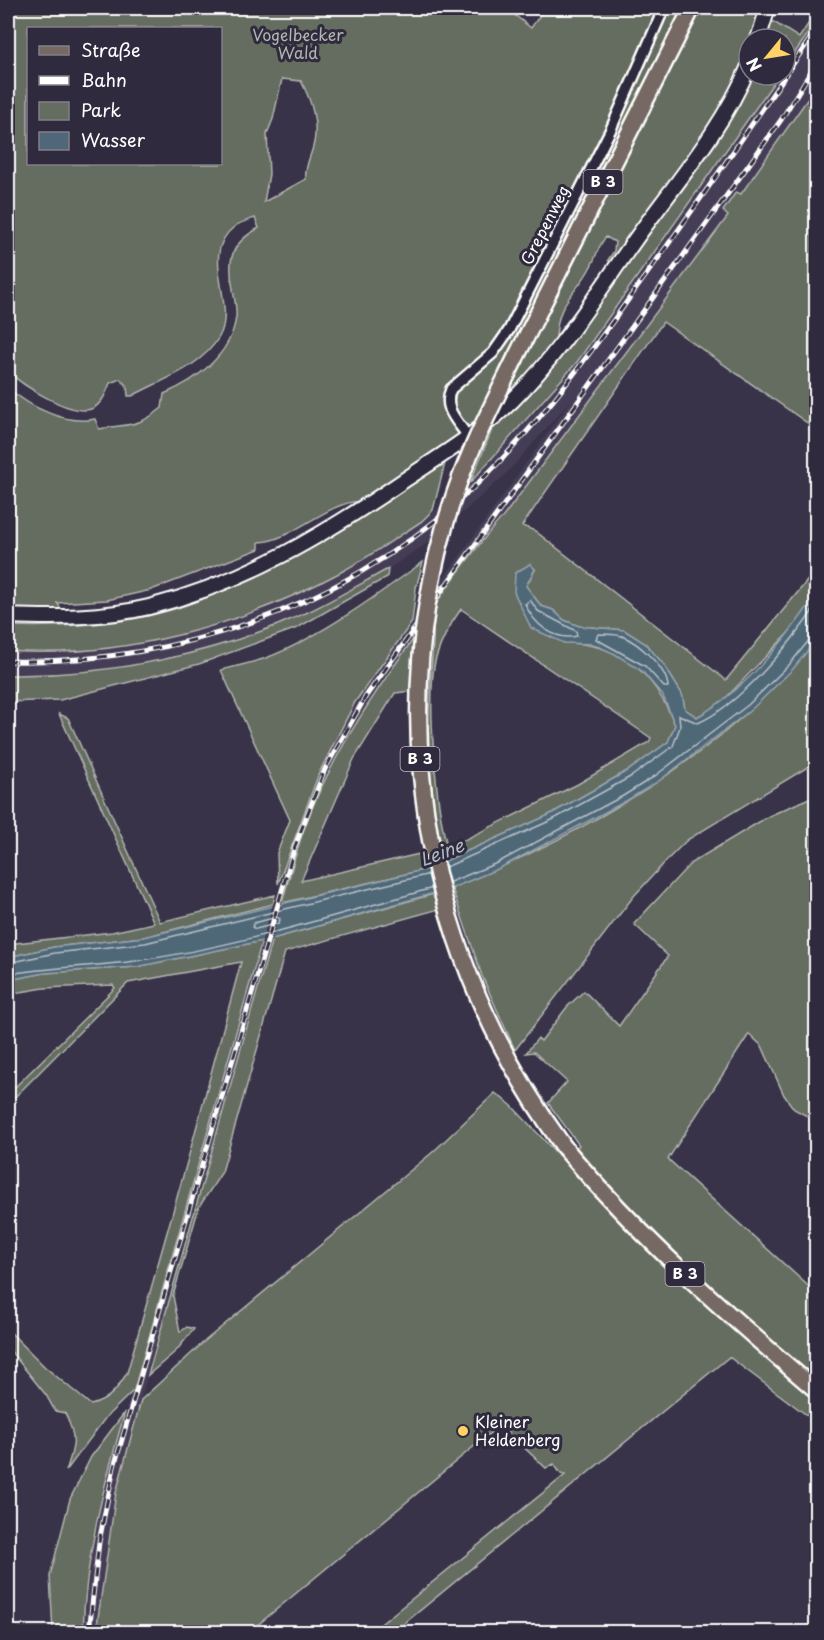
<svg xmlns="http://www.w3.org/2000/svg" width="824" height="1640" viewBox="0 0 824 1640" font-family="'Playpen Sans',sans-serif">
<rect width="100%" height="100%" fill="#393349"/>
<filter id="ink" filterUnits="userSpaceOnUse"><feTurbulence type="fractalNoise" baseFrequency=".0167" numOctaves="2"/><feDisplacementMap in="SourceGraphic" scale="12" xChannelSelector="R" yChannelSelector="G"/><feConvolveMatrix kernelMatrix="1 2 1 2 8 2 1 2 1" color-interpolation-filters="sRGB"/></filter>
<g filter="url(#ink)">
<!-- built -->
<path fill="#453e57" d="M 816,22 L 816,87 L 741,195 L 736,192 L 728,216 L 503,518 L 490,531 L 377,688 L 339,752 L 315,800 L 291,871 L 282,870 L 297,828 L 319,773 L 355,702 L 572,399 L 504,476 L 429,542 L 388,569 L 309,612 L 211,648 L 155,662 L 59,676 L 8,675 L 8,651 L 46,654 L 142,643 L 207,628 L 263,607 L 341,572 L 422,521 L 470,483 L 542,404 L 607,320 L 779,75 L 785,75 L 785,67 Z
M 266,956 L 202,1183 L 193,1180 L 257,957 Z
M 170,1296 L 123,1462 L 110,1529 L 96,1632 L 83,1632 L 95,1529 L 102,1493 L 159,1298 Z"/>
<!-- green -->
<path fill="#656c60" stroke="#b2b6b0" stroke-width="1.5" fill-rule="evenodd" d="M 8,8 L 506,8 L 531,28 L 545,8 L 763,8 L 761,14 L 799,38 L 816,12 L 816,22 L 785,67 L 785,39 L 749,39 L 749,75 L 779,75 L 577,362 L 470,483 L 513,379 L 496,378 L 462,448 L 379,504 L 445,463 L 433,510 L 422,521 C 396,538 369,557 341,572 C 241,626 122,659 8,651 L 8,626 C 77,628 151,624 215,593 L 8,622 L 8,388 C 30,407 65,425 95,419 L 99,429 C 128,423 136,429 162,408 L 164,394 C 197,380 231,355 236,317 C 237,307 234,298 233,289 C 227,259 231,243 259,228 L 255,218 C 249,220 240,222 234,227 C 198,255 238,303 219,337 C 202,367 161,380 132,396 L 128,396 L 127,386 L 120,379 L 110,383 C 106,393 102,405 91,409 C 71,416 21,385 8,371 ZM 28,28 L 220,28 L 220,164 L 28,164 ZM 282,79 L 301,81 C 311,100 319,125 313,147 C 310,158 304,169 306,179 L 264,202 L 269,174 L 267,134 L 273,119 ZM 606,237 L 615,242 L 614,251 L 608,260 L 610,262 L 605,273 L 556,336 C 559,297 576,296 591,266 C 597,256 598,245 606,237 ZM 360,501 C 300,542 217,588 145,601 C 118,606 90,608 63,611 L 57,603 L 107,600 L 151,590 L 259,549 L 259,542 C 292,541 325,503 360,501 Z
M 816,87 L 816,429 L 663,322 L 522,526 L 535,531 L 726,680 L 807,581 L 816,565 L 816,595 L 796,625 L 720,704 L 697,717 L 685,709 L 682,694 L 664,665 L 646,644 L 624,630 L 579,626 L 564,620 L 553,610 L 541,606 L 526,586 L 535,570 L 515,573 L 564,643 C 622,643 654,673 675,725 L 668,742 L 629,770 L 549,815 L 445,861 C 424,792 427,714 433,644 C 434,633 432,617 435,607 C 438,597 496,522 503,517 L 728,216 L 723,211 L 736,192 L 741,194 ZM 461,609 L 651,738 L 649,742 L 578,784 L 448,848 C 436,816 426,691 436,658 C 441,641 451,623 461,609 Z
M 423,562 L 416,588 L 412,622 L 355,702 L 319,773 L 278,884 L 277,853 L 290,820 L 221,670 C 236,666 252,663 266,658 C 317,639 379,594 423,562 Z
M 388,569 L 387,577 L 297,628 L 199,664 L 60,700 L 8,702 L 8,675 C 110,676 214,655 308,612 C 335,599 362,583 388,569 Z
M 414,638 L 412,691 L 395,693 L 354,759 L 301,881 L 424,853 L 427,869 L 282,903 C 292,868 301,832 316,799 C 342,741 377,689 414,638 Z
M 816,640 L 816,762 L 687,840 L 668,859 L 633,897 L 515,1050 L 482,976 L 452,888 C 586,833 725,755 816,640 Z
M 59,714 L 68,718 L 160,922 L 275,895 L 273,904 L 144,937 L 54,947 L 8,957 L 8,944 L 112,932 L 154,923 Z
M 816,795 L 816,1121 L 794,1109 L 784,1095 L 762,1046 L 749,1034 L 668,1159 L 816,1293 L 816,1422 L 729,1357 L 400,1627 L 399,1632 L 371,1632 L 565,1475 L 561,1474 L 554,1464 L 546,1468 L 500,1425 L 249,1632 L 96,1632 L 116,1493 L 141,1400 L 206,1340 L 434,1151 L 495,1093 L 511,1105 L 562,1159 L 579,1145 L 548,1103 L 567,1082 L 534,1052 L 526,1053 L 538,1038 L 541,1041 L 567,1007 L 584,991 L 619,1026 L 668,956 L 634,924 L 691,863 L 769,816 Z
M 434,894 L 439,909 L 285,952 L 222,1172 L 199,1207 L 173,1296 L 180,1332 L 187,1327 L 194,1329 L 176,1351 L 148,1375 L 272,939 Z
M 262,941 L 134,1390 L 106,1417 L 66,1471 C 75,1445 77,1438 65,1413 L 55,1411 L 46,1395 L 8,1348 L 8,1330 L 45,1367 L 91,1405 C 110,1400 117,1389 127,1373 L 189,1155 L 241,962 L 128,983 L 8,1104 L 8,1094 L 115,988 L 113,985 L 44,988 L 8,994 L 8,980 L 45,973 L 136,967 Z
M 125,1412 C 104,1484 85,1557 83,1632 L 53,1632 L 50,1576 L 70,1499 L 91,1457 Z"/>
<!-- water -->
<path fill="#4f6778" stroke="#95a4ae" stroke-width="1.5" d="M 530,564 L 535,569 L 526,586 L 541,606 L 553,610 L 564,620 L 579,626 L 624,630 L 646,644 L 664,665 L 682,694 L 685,709 L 697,717 C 745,690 785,641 816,595 L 816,640 L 793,669 L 752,709 L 659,781 L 626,801 L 500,868 L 452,888 L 272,939 L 136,967 L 45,973 L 8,980 L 8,957 L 54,947 L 144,937 L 427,869 L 549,815 L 629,770 L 668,742 L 675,725 L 663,696 L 642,671 L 615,654 L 593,644 L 564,643 L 531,628 L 514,592 L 515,573 Z"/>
<!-- pier -->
<path fill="#393349" d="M 283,900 L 271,942 L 261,944 L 274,901 Z"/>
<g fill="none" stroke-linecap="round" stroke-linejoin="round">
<!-- shore -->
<path stroke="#b9c2c9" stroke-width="1.5" d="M 530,600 L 538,611 L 576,631 L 577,636 C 553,641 534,624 525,604 Z
M 598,634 C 605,634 615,634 622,636 C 639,643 667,668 668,687 L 664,687 L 645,666 L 596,639 Z
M 446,867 L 552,820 L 632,776 L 673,746 L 680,727 L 679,715 L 698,723 C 739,705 791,644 816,606
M 450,882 L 497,863 L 623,796 L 655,776 L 748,705 L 789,665 L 810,639 L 816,637
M 277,917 L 280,919 L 279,923 L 256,929 L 252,927 L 254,923 Z
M 8,963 L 55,953 L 145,943 L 430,874
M 8,974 C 50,967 93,967 135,961 C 236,947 335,915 433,888"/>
<defs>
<path id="street" d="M 468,437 C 458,421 442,409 451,389 L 493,353 L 509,330 L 611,129 L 664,8"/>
<path id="secondary" d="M 758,39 L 768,8
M 8,616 C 54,618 103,618 149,607 C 246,582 324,535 406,479 C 442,455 480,432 512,401 C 562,351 601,287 642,230 C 680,178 724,126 749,66"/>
<path id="primary" d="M 516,357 L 692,8
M 564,1147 C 639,1237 727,1314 816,1390"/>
</defs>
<!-- street casing -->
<use href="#street" stroke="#fff" stroke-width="14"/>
<!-- secondary casing -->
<use href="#secondary" stroke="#fff" stroke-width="18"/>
<!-- primary casing -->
<use href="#primary" stroke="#fff" stroke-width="20"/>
<!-- street -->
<use href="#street" stroke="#2f2a3d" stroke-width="9"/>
<!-- secondary -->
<use href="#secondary" stroke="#2f2a3d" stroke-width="14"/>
<!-- primary -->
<use href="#primary" stroke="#766964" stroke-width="15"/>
<defs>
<path id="rail" d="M 8,661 C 172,665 339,609 462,498 C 528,439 582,365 633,293 C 696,207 756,119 816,30
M 89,1632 L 99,1542 L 114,1467 L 295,846 L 325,769 L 366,696 L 781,120 L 816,63"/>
</defs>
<!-- rail casing -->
<use href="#rail" stroke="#fff" stroke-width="5"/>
<!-- rail -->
<use href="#rail" stroke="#2f2a3d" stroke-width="3" stroke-dasharray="9" stroke-linecap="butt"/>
<defs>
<path id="primary-bridge" d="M 516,357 C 494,402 471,446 455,493 C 379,718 426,957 564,1147"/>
</defs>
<!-- primary-bridge casing -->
<use href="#primary-bridge" stroke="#fff" stroke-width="20" stroke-linecap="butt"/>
<!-- primary-bridge -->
<use href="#primary-bridge" stroke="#766964" stroke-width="15"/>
</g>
</g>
<!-- markers -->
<circle fill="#ffd166" stroke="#2f2a3d" stroke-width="2" cx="463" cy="1431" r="6"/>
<g text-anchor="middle" stroke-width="6" stroke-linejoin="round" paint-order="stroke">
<!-- shield labels -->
<g fill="#2f2a3d" stroke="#c1bfc5" stroke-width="1.5">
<rect x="583.5" y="170" width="39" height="24" rx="4.5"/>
<rect x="400.5" y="747" width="39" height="24" rx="4.5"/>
<rect x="665.5" y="1262" width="39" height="24" rx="4.5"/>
</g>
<g font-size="15" font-weight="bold" fill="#fff">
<text x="603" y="187">B 3</text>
<text x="420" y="764">B 3</text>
<text x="685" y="1279">B 3</text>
</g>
<!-- park labels -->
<g font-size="16" fill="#b2b6b0" stroke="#2f2a3d">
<text x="298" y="41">Vogelbecker<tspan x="298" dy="18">Wald</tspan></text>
</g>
<!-- street labels -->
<g font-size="16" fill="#fff" stroke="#2f2a3d">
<text transform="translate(545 225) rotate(-63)" y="6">Grepenweg</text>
</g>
<!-- poi labels -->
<g font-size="16" fill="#fff" stroke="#2f2a3d" text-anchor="start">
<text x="475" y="1428">Kleiner<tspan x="475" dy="18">Heldenberg</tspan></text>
</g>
<!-- water labels -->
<g font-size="18" font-style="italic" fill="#b0bbc2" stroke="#2f2a3d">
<text transform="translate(442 853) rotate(-21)" y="6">Leine</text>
</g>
</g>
<!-- margin -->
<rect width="824" height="1640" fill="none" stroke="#2f2a3d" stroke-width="30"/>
<rect x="15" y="15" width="794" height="1610" fill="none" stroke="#fff" stroke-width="2" filter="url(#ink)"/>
<!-- legend -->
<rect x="27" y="27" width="195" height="138" fill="#2f2a3d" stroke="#827f8b" stroke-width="1.5"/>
<rect x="39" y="46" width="30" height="9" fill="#766964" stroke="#827f8b" stroke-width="1.5"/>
<text x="81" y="57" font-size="18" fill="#ffffff">Straße</text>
<rect x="39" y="76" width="30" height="9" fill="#ffffff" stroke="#827f8b" stroke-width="1.5"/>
<text x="81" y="87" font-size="18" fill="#ffffff">Bahn</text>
<rect x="39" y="102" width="30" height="18" fill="#656c60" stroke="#827f8b" stroke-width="1.5"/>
<text x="81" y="117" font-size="18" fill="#ffffff">Park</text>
<rect x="39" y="132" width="30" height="18" fill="#4f6778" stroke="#827f8b" stroke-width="1.5"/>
<text x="81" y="147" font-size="18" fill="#ffffff">Wasser</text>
<!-- north arrow -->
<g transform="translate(767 57) rotate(240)"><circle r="28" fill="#2f2a3d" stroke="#827f8b" stroke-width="1.5"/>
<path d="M0-4.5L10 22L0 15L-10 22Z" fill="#ffd166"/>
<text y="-9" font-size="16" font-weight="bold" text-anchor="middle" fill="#ffffff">N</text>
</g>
</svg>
